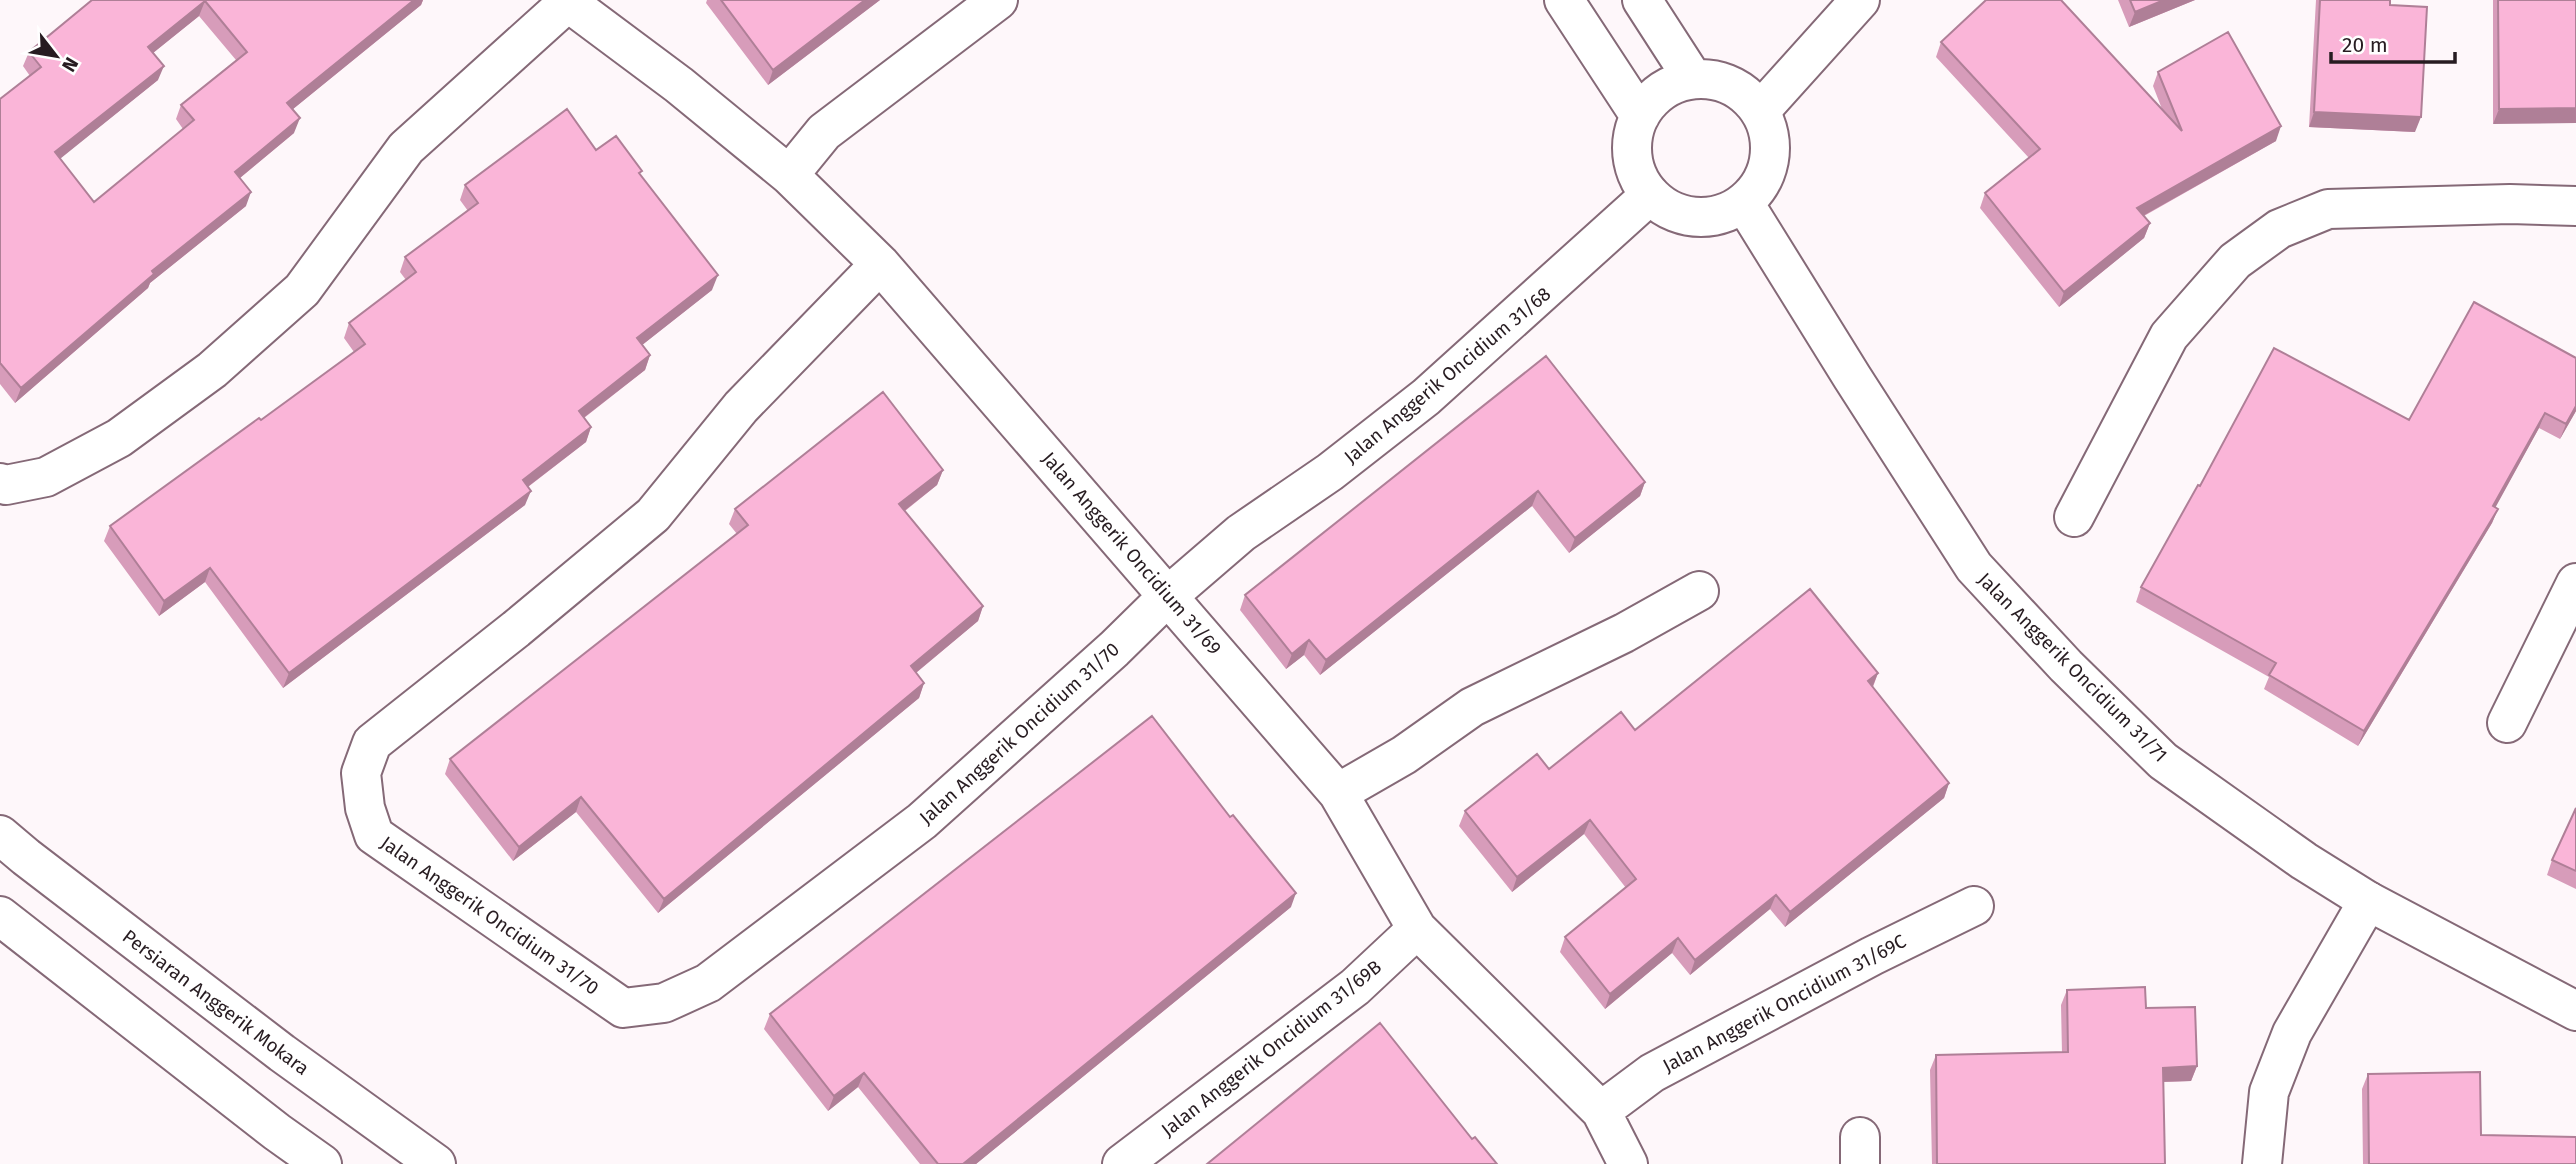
<svg xmlns="http://www.w3.org/2000/svg" width="2576" height="1164" viewBox="0 0 2576 1164" font-family="'Fira Sans',sans-serif">
<rect width="100%" height="100%" fill="#fef7fa"/>
<g fill="none" stroke-linecap="round" stroke-linejoin="round">
<defs>
<path id="street" d="M 565,0 L 679,85 L 789,175 L 880,264 L 1338,793 L 1417,929 L 1601,1111 L 1628,1164
M 1760,111 L 1860,0
M 789,175 L 824,132 L 998,0
M 880,264 L 741,407 L 653,515 L 516,629 L 372,743 L 361,773 L 365,808 L 374,835 L 623,1008 L 664,1003 L 708,983 L 922,821 L 1114,649 L 1169,595 L 1241,533 L 1330,472 L 1426,397 L 1650,195
M 0,483 L 6,485 L 46,477 L 119,438 L 212,370 L 302,290 L 406,148 L 567,3
M 2074,517 L 2169,336 L 2235,261 L 2279,229 L 2328,209 L 2510,204 L 2576,206
M 2507,723 L 2576,583
M 1338,793 L 1404,755 L 1472,707 L 1624,633 L 1699,591
M 1601,1111 L 1652,1073 L 1872,956 L 1974,906
M 1860,1137 L 1860,1164
M 1122,1164 L 1355,987 L 1417,929
M 2262,1164 L 2269,1092 L 2292,1033 L 2368,901"/>
<path id="secondary" d="M 1564,0 L 1640,116
M 1642,0 L 1693,79
M1632 148a69 69 0 1 1 138 0a69 69 0 1 1-138 0Z
M 1744,203 L 1852,377 L 1974,567 L 2066,666 L 2163,761 L 2304,861 L 2368,901 L 2576,1011"/>
<path id="primary" d="M 0,835 L 26,857 L 282,1053 L 436,1164
M 0,916 L 277,1132 L 322,1164"/>
</defs>
<!-- street casing -->
<use href="#street" stroke="#856977" stroke-width="42"/>
<!-- secondary casing -->
<use href="#secondary" stroke="#856977" stroke-width="42"/>
<!-- primary casing -->
<use href="#primary" stroke="#856977" stroke-width="42"/>
<!-- street -->
<use href="#street" stroke="#fff" stroke-width="38"/>
<!-- secondary -->
<use href="#secondary" stroke="#fff" stroke-width="38"/>
<!-- primary -->
<use href="#primary" stroke="#fff" stroke-width="38"/>
</g>
<!-- wall -->
<path fill="#d79cba" fill-rule="evenodd" d="M 92,0 L 423,0 L 421,5 L 293,109 L 294,133 L 240,178 L 246,206 L 150,283 L 148,288 L 15,403 L 0,384 L 0,99 L 30,76 L 23,66 L 29,52 ZM 199,16 L 236,60 L 181,105 L 176,119 L 183,129 L 94,202 L 60,158 L 158,80 L 153,53 Z
M 707,0 L 880,0 L 768,85 L 706,3 Z
M 2118,0 L 2195,0 L 2129,27 Z
M 2316,0 L 2390,0 L 2390,5 L 2415,132 L 2309,127 Z
M 2493,0 L 2576,0 L 2493,124 Z
M 1941,42 L 2162,109 L 2153,86 L 2158,72 L 2276,141 L 2144,216 L 2150,223 L 2144,238 L 2059,307 L 1980,208 L 1985,193 L 2029,158 L 1936,57 Z
M 640,175 L 712,290 L 642,345 L 650,355 L 645,370 L 584,418 L 591,427 L 586,442 L 528,487 L 525,505 L 283,688 L 205,582 L 159,616 L 104,541 L 110,526 L 261,420 L 354,352 L 344,338 L 349,323 L 406,280 L 400,272 L 405,257 L 468,211 L 460,200 L 465,185 Z
M 1546,356 L 1645,482 L 1640,496 L 1569,553 L 1532,506 L 1320,675 L 1304,655 L 1286,669 L 1240,610 L 1245,595 Z
M 2576,411 L 2560,439 L 2539,428 L 2495,507 L 2498,509 L 2492,523 L 2358,746 L 2264,689 L 2269,677 L 2136,602 L 2141,587 L 2200,486 L 2409,420 Z
M 943,470 L 937,485 L 905,511 L 983,606 L 978,621 L 916,673 L 924,683 L 919,698 L 658,913 L 576,812 L 513,861 L 445,774 L 450,759 L 737,534 L 729,524 L 735,509 Z
M 1878,673 L 1873,687 L 1949,783 L 1944,798 L 1785,927 L 1770,909 L 1690,975 L 1672,953 L 1605,1009 L 1560,952 L 1565,937 L 1626,888 L 1584,834 L 1512,892 L 1459,826 L 1465,811 L 1549,769 L 1635,730 Z
M 2576,808 L 2576,889 L 2547,875 L 2552,860 Z
M 1291,907 L 976,1164 L 920,1164 L 858,1087 L 828,1111 L 764,1029 L 770,1014 Z
M 2067,990 L 2146,1008 L 2197,1066 L 2191,1081 L 2163,1082 L 2165,1164 L 1932,1164 L 1930,1070 L 1936,1055 L 2062,1053 L 2061,1005 Z
M 2368,1074 L 2481,1135 L 2576,1164 L 2363,1164 L 2362,1089 Z"/>
<!-- shaded-wall -->
<path fill="#af7f97" d="M 414,0 L 423,0 L 421,5 L 282,118 L 287,103 Z
M 865,0 L 880,0 L 768,85 L 773,70 Z
M 2164,0 L 2195,0 L 2129,27 L 2135,12 Z
M 205,1 L 199,16 L 143,61 L 148,47 Z
M 164,66 L 158,80 L 50,167 L 55,152 Z
M 2576,108 L 2576,123 L 2493,124 L 2499,109 Z
M 2314,112 L 2421,117 L 2415,132 L 2309,127 Z
M 300,118 L 294,133 L 229,187 L 235,172 Z
M 2281,126 L 2276,141 L 2132,222 L 2137,208 Z
M 251,192 L 246,206 L 150,283 L 148,288 L 15,403 L 21,388 L 152,271 Z
M 2150,223 L 2144,238 L 2059,307 L 2064,292 Z
M 718,275 L 712,290 L 632,353 L 637,338 Z
M 650,355 L 645,370 L 573,426 L 579,411 Z
M 2576,406 L 2576,411 L 2560,439 L 2566,424 Z
M 2545,413 L 2539,428 L 2488,521 L 2493,506 Z
M 591,427 L 586,442 L 517,495 L 523,480 Z
M 943,470 L 937,485 L 894,519 L 899,504 Z
M 1645,482 L 1640,496 L 1569,553 L 1575,538 Z
M 531,491 L 525,505 L 283,688 L 289,673 Z
M 1538,491 L 1532,506 L 1320,675 L 1326,660 Z
M 2498,509 L 2492,523 L 2358,746 L 2364,731 Z
M 210,568 L 205,582 L 159,616 L 164,601 Z
M 983,606 L 978,621 L 906,681 L 911,666 Z
M 1309,640 L 1304,655 L 1286,669 L 1292,654 Z
M 1878,673 L 1872,688 L 1868,681 Z
M 924,683 L 919,698 L 658,913 L 664,899 Z
M 1949,783 L 1944,798 L 1785,927 L 1790,912 Z
M 581,797 L 576,812 L 513,861 L 519,847 Z
M 1590,820 L 1584,834 L 1512,892 L 1517,877 Z
M 1296,893 L 1291,907 L 976,1164 L 963,1164 Z
M 1776,895 L 1770,909 L 1690,975 L 1695,960 Z
M 1678,938 L 1672,953 L 1605,1009 L 1610,994 Z
M 2197,1066 L 2191,1081 L 2158,1082 L 2163,1068 Z
M 864,1073 L 858,1087 L 828,1111 L 834,1096 Z"/>
<!-- building -->
<path fill="#fab5d8" stroke="#af7f97" stroke-width="2" fill-rule="evenodd" d="M 92,0 L 414,0 L 287,103 L 300,118 L 235,172 L 251,192 L 152,271 L 154,274 L 21,388 L 0,363 L 0,99 L 41,67 L 29,52 ZM 205,1 L 247,52 L 181,105 L 194,120 L 94,202 L 55,152 L 164,66 L 148,47 Z
M 721,0 L 865,0 L 773,70 Z
M 1986,0 L 2061,0 L 2182,131 L 2158,72 L 2228,32 L 2281,126 L 2137,208 L 2150,223 L 2064,292 L 1985,193 L 2040,149 L 1941,42 Z
M 2130,0 L 2164,0 L 2135,12 Z
M 2320,0 L 2390,0 L 2390,5 L 2427,7 L 2421,117 L 2314,112 Z
M 2498,0 L 2576,0 L 2576,108 L 2499,109 Z
M 567,109 L 596,150 L 616,136 L 642,171 L 639,173 L 718,275 L 637,338 L 650,355 L 579,411 L 591,427 L 523,480 L 531,491 L 289,673 L 210,568 L 164,601 L 110,526 L 259,418 L 261,420 L 365,344 L 349,323 L 416,272 L 405,257 L 478,203 L 465,185 Z
M 2474,302 L 2576,358 L 2576,406 L 2566,424 L 2545,413 L 2493,506 L 2498,509 L 2364,731 L 2269,675 L 2276,663 L 2141,587 L 2198,485 L 2200,486 L 2274,348 L 2409,420 Z
M 1546,356 L 1645,482 L 1575,538 L 1538,491 L 1326,660 L 1309,640 L 1292,654 L 1245,595 Z
M 883,392 L 943,470 L 899,504 L 983,606 L 911,666 L 924,683 L 664,899 L 581,797 L 519,847 L 450,759 L 748,525 L 735,509 Z
M 1810,589 L 1878,673 L 1868,681 L 1949,783 L 1790,912 L 1776,895 L 1695,960 L 1678,938 L 1610,994 L 1565,937 L 1636,879 L 1590,820 L 1517,877 L 1465,811 L 1537,754 L 1549,769 L 1621,712 L 1635,730 Z
M 1152,716 L 1230,817 L 1233,815 L 1296,893 L 963,1164 L 938,1164 L 864,1073 L 834,1096 L 770,1014 Z
M 2576,808 L 2576,871 L 2552,860 Z
M 2145,987 L 2146,1008 L 2195,1007 L 2197,1066 L 2163,1068 L 2165,1164 L 1937,1164 L 1936,1055 L 2068,1052 L 2067,990 Z
M 1380,1023 L 1472,1139 L 1475,1137 L 1497,1164 L 1207,1164 Z
M 2480,1072 L 2481,1135 L 2576,1137 L 2576,1164 L 2369,1164 L 2368,1074 Z"/>
<g text-anchor="middle" stroke-width="6" stroke-linejoin="round" paint-order="stroke">
<!-- street labels -->
<g font-size="19" fill="#271c21" stroke="#fff">
<text transform="translate(1447 375) rotate(-40)" y="7">Jalan Anggerik Oncidium 31/68</text>
<text transform="translate(1132 553) rotate(49)" y="7">Jalan Anggerik Oncidium 31/69</text>
<text transform="translate(2073 667) rotate(45)" y="7">Jalan Anggerik Oncidium 31/71</text>
<text transform="translate(1019 733) rotate(-42)" y="7">Jalan Anggerik Oncidium 31/70</text>
<text transform="translate(490 915) rotate(35)" y="7">Jalan Anggerik Oncidium 31/70</text>
<text transform="translate(216 1002) rotate(37)" y="7">Persiaran Anggerik Mokara</text>
<text transform="translate(1784 1003) rotate(-28)" y="7">Jalan Anggerik Oncidium 31/69C</text>
<text transform="translate(1271 1048) rotate(-38)" y="7">Jalan Anggerik Oncidium 31/69B</text>
</g>
</g>
<!-- north arrow -->
<g transform="translate(56 56) rotate(121)" stroke="#ffffff" stroke-width="5" paint-order="stroke">
<path d="M0-5L12 26L0 18L-12 26Z" fill="#271c21"/>
<text y="-10" font-size="19" font-weight="bold" text-anchor="middle" fill="#271c21">N</text>
</g>
<!-- scale -->
<path d="M2331 52v10h124v-10" fill="none" stroke="#271c21" stroke-width="3.5"/>
<text x="2342" y="52" font-size="21" fill="#271c21" stroke="#ffffff" stroke-width="5" paint-order="stroke">20 m</text>
</svg>
